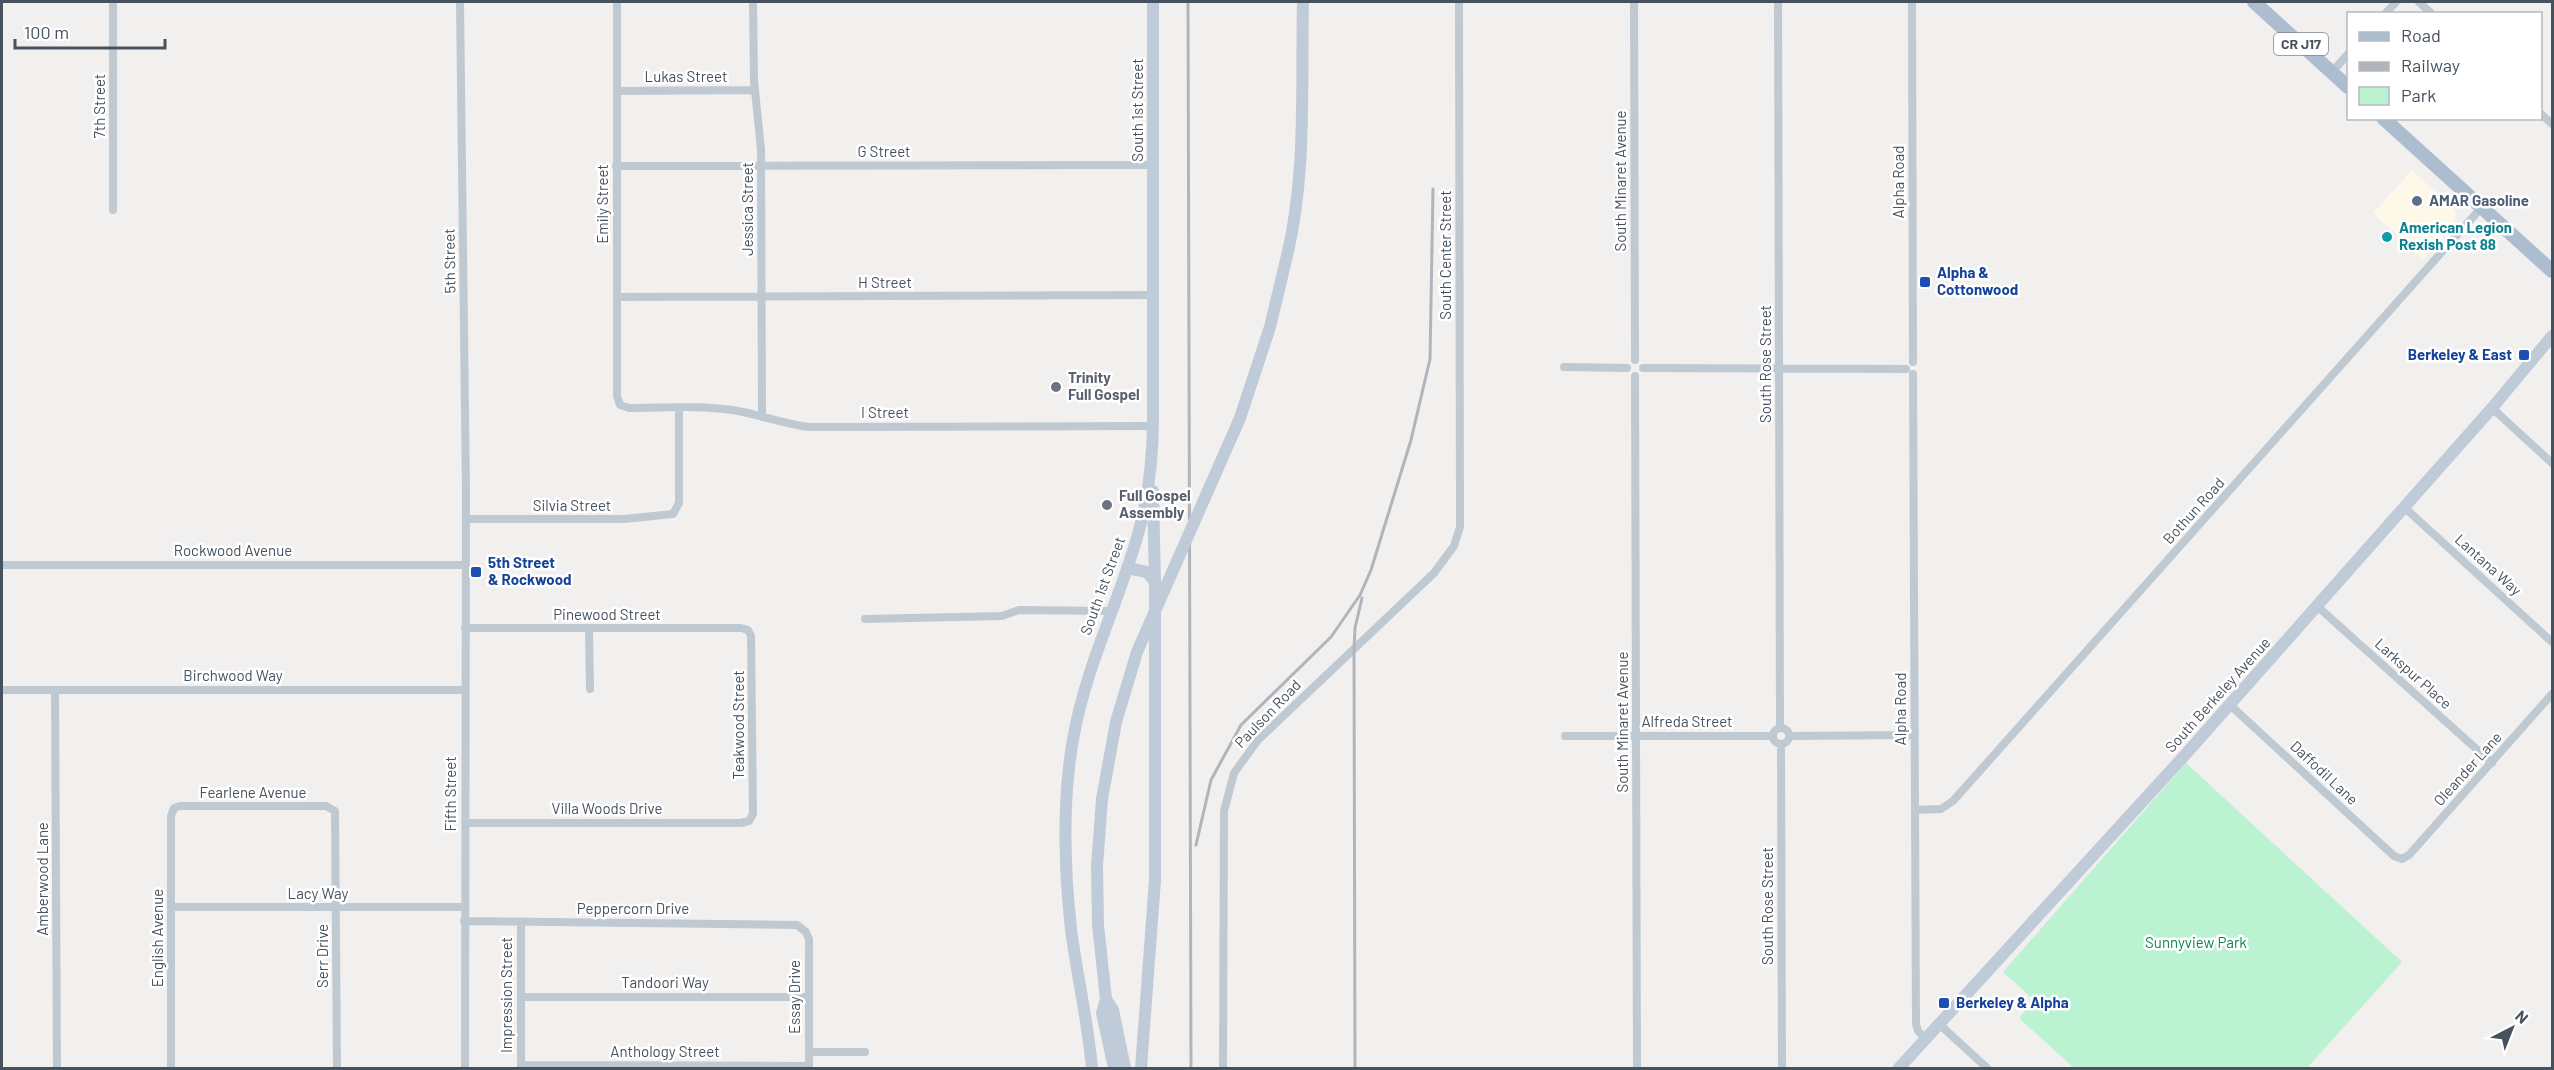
<svg xmlns="http://www.w3.org/2000/svg" width="2554" height="1070" viewBox="0 0 2554 1070" font-family="Barlow,sans-serif">
<rect width="100%" height="100%" fill="#f2efef"/>
<!-- commercial -->
<path fill="#fdf8e7" d="M 2412,170 L 2453,208 L 2457,214 L 2454,224 L 2423,259 L 2373,213 Z"/>
<!-- green -->
<path fill="#baf2d2" d="M 2186,763 L 2402,962 L 2307,1068 L 2074,1068 L 2019,1018 L 2034,1000 L 2003,972 Z"/>
<g fill="none" stroke-linecap="round" stroke-linejoin="round">
<!-- street -->
<path stroke="#bfc9d2" stroke-width="8" d="M 113,2 L 113,210
M 460,2 L 466,493 L 465,1068
M 617,2 L 617,396 L 620,405 L 629,408 C 663,408 698,405 732,410 C 759,414 782,424 809,427 L 1153,426
M 753,2 L 754,81 L 761,149 L 762,417
M 1634,2 L 1635,360
M 1778,2 L 1780,727
M 1912,2 L 1913,362
M 2419,2 L 2432,14
M 2385,14 L 2396,2
M 2332,72 L 2348,54
M 617,91 L 755,90
M 2540,113 L 2552,124
M 616,166 L 1153,165
M 617,297 L 1154,295
M 1564,367 L 1627,368
M 1643,368 L 1906,369
M 1913,374 L 1916,1024 L 1918,1031 L 1926,1039
M 1635,376 L 1637,1068
M 2492,408 L 2552,463
M 2405,508 L 2552,642
M 466,519 L 624,519 L 673,514 L 679,503 L 679,408
M 2,565 L 465,565
M 2317,606 L 2492,763
M 865,619 L 1002,616 L 1019,610 L 1110,611
M 589,628 L 590,689
M 2,690 L 465,690
M 55,690 L 57,1068
M 2230,705 L 2394,856 L 2402,859 L 2409,855 L 2552,694
M1773 736a8 8 0 1 1 16 0a8 8 0 1 1-16 0Z
M 1565,736 L 1772,736
M 1789,736 L 1915,735
M 1781,744 L 1782,1068
M 1915,810 L 1941,809 L 1953,801 L 2481,208
M 465,823 L 741,823 L 749,821 L 753,814 L 751,636 L 748,630 L 741,628 L 465,628
M 171,907 L 464,907
M 464,921 L 797,925 L 806,932 L 809,939 L 809,1068
M 521,922 L 521,1068
M 521,997 L 809,997
M 1939,1024 L 1987,1068
M 809,1052 L 865,1052
M 521,1065 L 809,1066
M 171,1068 L 171,816 L 174,808 L 180,806 L 326,806 L 335,811 L 337,1068
M 1223,1068 L 1224,811 L 1234,773 L 1258,740 L 1434,573 L 1454,546 L 1460,527 L 1459,2"/>
<!-- secondary -->
<path stroke="#c0cbd9" stroke-width="12" d="M 1286,260 C 1307,176 1301,87 1303,2
M 1127,568 L 1147,572 L 1155,582
M 1102,799 L 1097,866 L 1098,925 L 1106,999 L 1102,1013 L 1114,1068
M 1106,999 L 1113,1010 L 1125,1068
M 1092,1068 C 1088,1022 1077,976 1071,929 C 1064,865 1062,797 1074,734 C 1087,664 1119,602 1138,534 C 1149,496 1153,457 1153,417 L 1153,2
M 1141,1068 L 1155,880 L 1155,582 L 1153,491
M 1899,1068 L 2185,755 L 2492,408 L 2552,336"/>
<!-- primary -->
<path stroke="#adbdd0" stroke-width="14" d="M 2254,2 L 2348,87
M 2383,118 L 2552,271"/>
<!-- rail -->
<path stroke="#b1b4ba" stroke-width="3" d="M 1188,2 L 1191,1068
M 1196,845 L 1211,780 L 1241,725 L 1331,637 L 1360,595 L 1371,570 L 1411,440 L 1430,359 L 1433,189
M 1355,1068 L 1354,649 L 1355,628 L 1362,598"/>
<!-- secondary-bridge -->
<path stroke="#c0cbd9" stroke-width="12" d="M 1102,799 L 1116,722 L 1137,652 L 1240,418 L 1270,327 L 1286,260"/>
</g>
<!-- markers -->
<circle fill="#5c6f8a" stroke="#fff" stroke-width="2" cx="2417" cy="201" r="6"/>
<circle fill="#0f9aa8" stroke="#fff" stroke-width="2" cx="2387" cy="237" r="6"/>
<g fill="#1a4fb4" stroke="#fff" stroke-width="2">
<rect x="1919" y="276" width="12" height="12" rx="3"/>
<rect x="2518" y="349" width="12" height="12" rx="3"/>
<rect x="470" y="566" width="12" height="12" rx="3"/>
<rect x="1938" y="997" width="12" height="12" rx="3"/>
</g>
<g fill="#6b7280" stroke="#fff" stroke-width="2">
<circle cx="1056" cy="387" r="6"/>
<circle cx="1107" cy="505" r="6"/>
</g>
<g text-anchor="middle" stroke-width="5" stroke-linejoin="round" paint-order="stroke">
<!-- shield labels -->
<rect fill="#fff" stroke="#7e868e" stroke-width="1.5" x="2274" y="33" width="54" height="22" rx="4.5"/>
<g font-size="14" font-weight="bold" fill="#46525e">
<text x="2301" y="49">CR J17</text>
</g>
<!-- street labels -->
<g font-size="15" fill="#46525e" stroke="#fff">
<text x="686" y="82">Lukas Street</text>
<text transform="translate(100 106) rotate(-90)" y="5">7th Street</text>
<text transform="translate(1138 110) rotate(-90)" y="5">South 1st Street</text>
<text x="884" y="157">G Street</text>
<text transform="translate(1621 181) rotate(-90)" y="5">South Minaret Avenue</text>
<text transform="translate(1899 182) rotate(-90)" y="5">Alpha Road</text>
<text transform="translate(603 204) rotate(-90)" y="5">Emily Street</text>
<text transform="translate(748 209) rotate(-90)" y="5">Jessica Street</text>
<text transform="translate(1446 255) rotate(-90)" y="5">South Center Street</text>
<text transform="translate(450 261) rotate(-91)" y="5">5th Street</text>
<text x="885" y="288">H Street</text>
<text transform="translate(1766 364) rotate(-90)" y="5">South Rose Street</text>
<text x="885" y="418">I Street</text>
<text x="572" y="511">Silvia Street</text>
<text transform="translate(2194 511) rotate(-48)" y="5">Bothun Road</text>
<text x="233" y="556">Rockwood Avenue</text>
<text transform="translate(2488 565) rotate(42)" y="5">Lantana Way</text>
<text transform="translate(1103 586) rotate(-70)" y="5">South 1st Street</text>
<text x="607" y="620">Pinewood Street</text>
<text transform="translate(2413 674) rotate(42)" y="5">Larkspur Place</text>
<text x="233" y="681">Birchwood Way</text>
<text transform="translate(2218 695) rotate(-48)" y="5">South Berkeley Avenue</text>
<text transform="translate(1901 709) rotate(-90)" y="5">Alpha Road</text>
<text transform="translate(1268 714) rotate(-46)" y="5">Paulson Road</text>
<text transform="translate(1623 722) rotate(-90)" y="5">South Minaret Avenue</text>
<text x="1687" y="727">Alfreda Street</text>
<text transform="translate(739 725) rotate(-90)" y="5">Teakwood Street</text>
<text transform="translate(2468 769) rotate(-48)" y="5">Oleander Lane</text>
<text transform="translate(2324 773) rotate(43)" y="5">Daffodil Lane</text>
<text x="253" y="798">Fearlene Avenue</text>
<text transform="translate(451 794) rotate(-90)" y="5">Fifth Street</text>
<text x="607" y="814">Villa Woods Drive</text>
<text transform="translate(43 879) rotate(-90)" y="5">Amberwood Lane</text>
<text x="318" y="899">Lacy Way</text>
<text transform="translate(1768 906) rotate(-90)" y="5">South Rose Street</text>
<text x="633" y="914">Peppercorn Drive</text>
<text transform="translate(158 938) rotate(-90)" y="5">English Avenue</text>
<text transform="translate(323 956) rotate(-90)" y="5">Serr Drive</text>
<text x="665" y="988">Tandoori Way</text>
<text transform="translate(507 995) rotate(-90)" y="5">Impression Street</text>
<text transform="translate(795 997) rotate(-90)" y="5">Essay Drive</text>
<text x="665" y="1057">Anthology Street</text>
</g>
<!-- service labels -->
<g font-size="15" font-weight="bold" fill="#4e5e75" stroke="#fff" text-anchor="start">
<text x="2429" y="206">AMAR Gasoline</text>
</g>
<!-- culture labels -->
<g font-size="15" font-weight="bold" fill="#0d838f" stroke="#fff" text-anchor="start">
<text x="2399" y="233">American Legion<tspan x="2399" dy="17">Rexish Post 88</tspan></text>
</g>
<!-- transit labels -->
<g font-size="15" font-weight="bold" fill="#164399" stroke="#fff" text-anchor="start">
<text x="1937" y="278">Alpha &amp;<tspan x="1937" dy="17">Cottonwood</tspan></text>
<text x="2512" y="360" text-anchor="end">Berkeley &amp; East</text>
<text x="488" y="568">5th Street<tspan x="488" dy="17">&amp; Rockwood</tspan></text>
<text x="1956" y="1008">Berkeley &amp; Alpha</text>
</g>
<!-- worship labels -->
<g font-size="15" font-weight="bold" fill="#5b616d" stroke="#fff" text-anchor="start">
<text x="1068" y="383">Trinity<tspan x="1068" dy="17">Full Gospel</tspan></text>
<text x="1119" y="501">Full Gospel<tspan x="1119" dy="17">Assembly</tspan></text>
</g>
<!-- park labels -->
<g font-size="15" fill="#10854f" stroke="#fff">
<text x="2196" y="948">Sunnyview Park</text>
</g>
</g>
<!-- border -->
<rect width="2554" height="1070" fill="none" stroke="#46525e" stroke-width="6"/>
<!-- legend -->
<rect x="2347" y="12" width="195" height="108" fill="#ffffff" stroke="#b5babf" stroke-width="1.5"/>
<rect x="2359" y="32" width="30" height="9" fill="#adbdd0" stroke="#b5babf" stroke-width="1.5"/>
<text x="2401" y="42" font-size="18" fill="#46525e">Road</text>
<rect x="2359" y="62" width="30" height="9" fill="#b1b4ba" stroke="#b5babf" stroke-width="1.5"/>
<text x="2401" y="72" font-size="18" fill="#46525e">Railway</text>
<rect x="2359" y="87" width="30" height="18" fill="#baf2d2" stroke="#b5babf" stroke-width="1.5"/>
<text x="2401" y="102" font-size="18" fill="#46525e">Park</text>
<!-- north arrow -->
<g transform="translate(2512 1028) rotate(42)" stroke="#ffffff" stroke-width="4.5" paint-order="stroke">
<path d="M0-4.5L10 22L0 15L-10 22Z" fill="#46525e"/>
<text y="-9" font-size="16" font-weight="bold" text-anchor="middle" fill="#46525e">N</text>
</g>
<!-- scale -->
<path d="M15 39v9h150v-9" fill="none" stroke="#46525e" stroke-width="3"/>
<text x="24" y="39" font-size="18" fill="#46525e" stroke="#ffffff" stroke-width="4.5" paint-order="stroke">100 m</text>
</svg>
